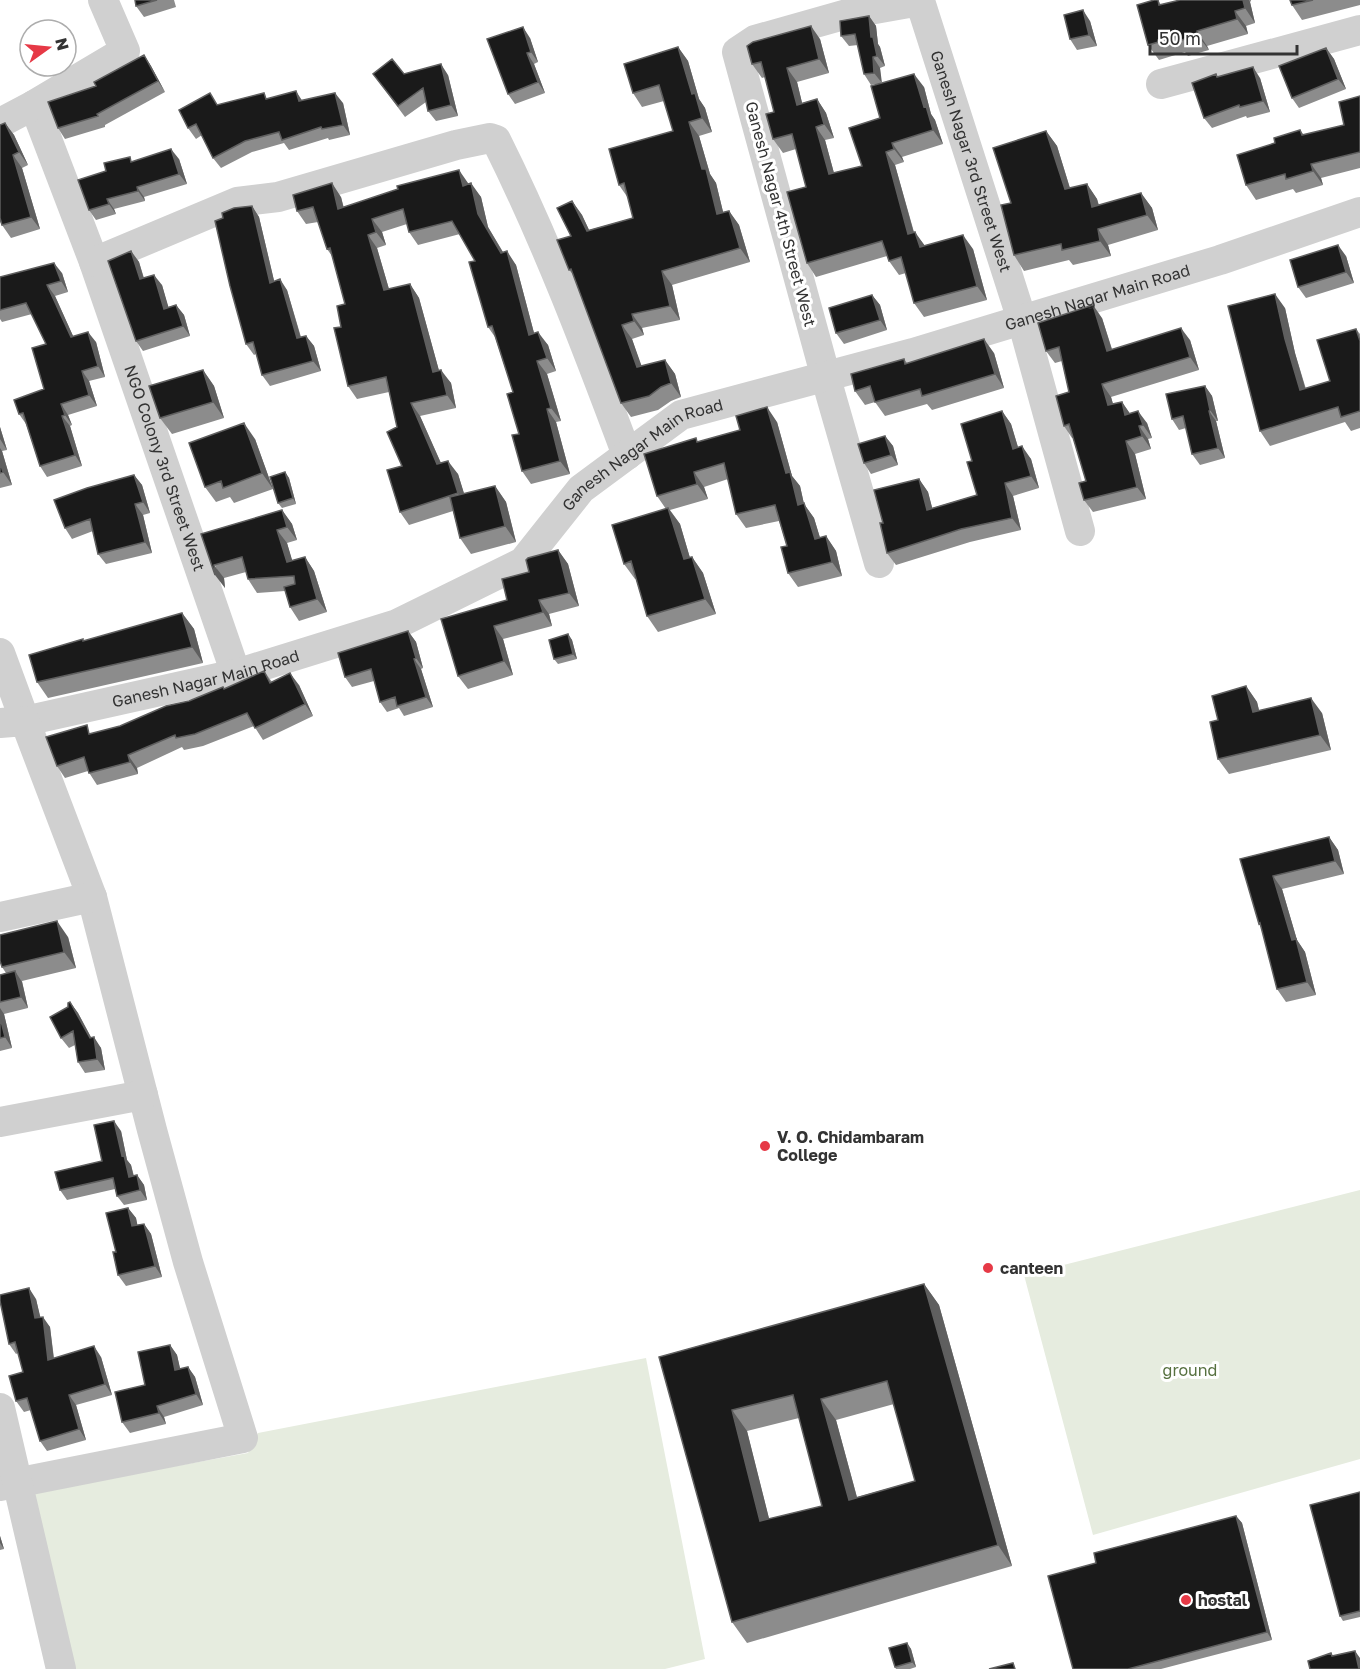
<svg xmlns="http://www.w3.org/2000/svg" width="1360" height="1669" viewBox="0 0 1360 1669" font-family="'Golos Text',sans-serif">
<rect width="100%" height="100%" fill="#fff"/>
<!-- green -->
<path fill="#e6ecdf" d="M 1360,1190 L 1360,1459 L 1093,1535 L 1024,1275 Z
M 646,1358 L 705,1659 L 665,1669 L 73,1669 L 32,1492 L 248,1453 L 258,1433 Z"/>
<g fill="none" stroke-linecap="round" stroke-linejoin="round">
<!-- minor -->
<g stroke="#d0d0d0" stroke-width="30">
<path d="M 1161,84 L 1360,30"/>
<path id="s1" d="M 34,105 L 94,262 L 236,674"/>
<path d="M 0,123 L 34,105 L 125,51 L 103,0"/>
<path d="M 94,262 L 237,202 L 278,197 L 456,145 L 490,138 L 496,140 C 547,242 587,348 627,455"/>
<path id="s2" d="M 879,563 L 831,396 L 737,52 L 755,40 L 847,14 L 920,1 L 1022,320 L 1080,531"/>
<path id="s3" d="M 0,653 L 25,721 L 236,674 L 397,624 L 523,562 L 581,489 L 681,415 L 913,353 L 1220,260 L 1360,212"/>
<path d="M 0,723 L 25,721 L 92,897 L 152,1130 L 188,1262 L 243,1438 L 0,1486"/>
<path d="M 0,917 L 92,897"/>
<path d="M 0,1122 L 143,1095"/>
<path d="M 0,1408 L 61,1669"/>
</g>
</g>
<!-- wall -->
<path fill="#8c8c8c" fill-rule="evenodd" d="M 135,0 L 174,0 L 176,7 L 144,17 L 136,6 Z
M 1158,0 L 1161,5 L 1180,0 L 1251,0 L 1251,1 L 1250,2 L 1255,23 L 1246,26 L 1248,34 L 1207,46 L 1209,50 L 1188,56 L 1185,52 L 1159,60 L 1148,45 Z
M 1290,0 L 1360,0 L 1360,5 L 1302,20 L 1292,5 Z
M 869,16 L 876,26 L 878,44 L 880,47 L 885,66 L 880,68 L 881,83 L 924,87 L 931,114 L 935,120 L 943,144 L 902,157 L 904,162 L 895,165 L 914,232 L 925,246 L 973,249 L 987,300 L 924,317 L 914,303 L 906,273 L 899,275 L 889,261 L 887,256 L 816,277 L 807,263 L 806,187 L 796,149 L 783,153 L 773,139 L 774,112 L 765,77 L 762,78 L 752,64 L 820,39 L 829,73 L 797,82 L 802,103 L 817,99 L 826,113 L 834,138 L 825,140 L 834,173 L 862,166 L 880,118 L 876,84 L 871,85 L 864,74 L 858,45 L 849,46 L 841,36 Z
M 1090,21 L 1097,46 L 1077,50 L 1070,39 Z
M 530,38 L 538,62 L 534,64 L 545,93 L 515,104 L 508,94 Z
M 678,47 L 688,61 L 699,99 L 705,108 L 712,132 L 699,136 L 710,174 L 716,183 L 723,212 L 729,211 L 739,225 L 750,262 L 672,285 L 680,320 L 642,328 L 644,335 L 632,339 L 641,366 L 665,360 L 675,374 L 681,397 L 671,401 L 658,410 L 631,417 L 621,403 L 574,275 L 569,270 L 572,201 L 582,215 L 589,230 L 633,218 L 628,198 L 619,185 L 673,131 L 664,101 L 642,107 L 633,93 Z
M 1326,48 L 1334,59 L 1346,89 L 1299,108 L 1292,98 Z
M 144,55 L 151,66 L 165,92 L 105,125 L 105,127 L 65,139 L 58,128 Z
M 373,74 L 448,75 L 458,116 L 436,121 L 428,111 L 426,102 L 405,117 Z
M 1218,77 L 1260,78 L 1270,112 L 1247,118 L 1246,116 L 1212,128 L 1204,118 Z
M 1360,96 L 1360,168 L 1321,178 L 1323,185 L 1296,193 L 1293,189 L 1256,200 L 1246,185 L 1275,143 L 1300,130 L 1304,135 L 1344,125 Z
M 268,99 L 343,103 L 350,135 L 329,140 L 328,138 L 289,150 L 284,143 L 252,152 L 221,168 L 213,158 L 202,135 L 196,139 L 188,128 L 218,105 Z
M 5,123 L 14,135 L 28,165 L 22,168 L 40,229 L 11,238 L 2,225 L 1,222 L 0,223 L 0,125 Z
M 1046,131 L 1057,146 L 1070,188 L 1087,184 L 1097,199 L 1099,205 L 1141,193 L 1152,208 L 1158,230 L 1108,245 L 1111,256 L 1073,265 L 1069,260 L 1024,271 L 1014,255 L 1011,203 Z
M 179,159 L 187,184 L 144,197 L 145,201 L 114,209 L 116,214 L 96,220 L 89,210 L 106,171 L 133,162 Z
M 468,183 L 481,197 L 488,227 L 503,252 L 516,265 L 534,333 L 548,345 L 556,371 L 547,374 L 561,421 L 556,422 L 570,474 L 531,484 L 522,471 L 519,434 L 513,392 L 495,337 L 488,327 L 475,261 L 460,234 L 418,245 L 409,232 L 407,224 L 382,232 L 386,245 L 377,248 L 389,289 L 410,284 L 419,298 L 439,371 L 451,383 L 456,408 L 420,416 L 441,463 L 458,474 L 464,494 L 495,486 L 506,502 L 516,542 L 471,554 L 460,538 L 453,511 L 409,525 L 400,512 L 402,466 L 397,427 L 389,392 L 357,399 L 348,386 L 341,327 L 345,304 L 332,256 L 327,249 L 318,222 L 306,224 L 297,211 L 341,197 L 344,208 Z
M 252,206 L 259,217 L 274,281 L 287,290 L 301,337 L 306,336 L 314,346 L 321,371 L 270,386 L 262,375 L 256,354 L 254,355 L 246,344 Z
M 131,251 L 139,262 L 144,278 L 162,285 L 168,307 L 176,305 L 184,315 L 190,336 L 143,351 L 136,341 Z
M 1346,256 L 1354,283 L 1306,298 L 1298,287 Z
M 62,273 L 68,292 L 55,296 L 73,336 L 96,342 L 105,377 L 89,381 L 97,406 L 68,415 L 72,425 L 70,426 L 82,466 L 47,477 L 40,466 L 26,424 L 19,414 L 44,389 L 46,344 L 32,314 L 2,322 L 0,319 L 0,277 Z
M 872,295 L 880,305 L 887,330 L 844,344 L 836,333 Z
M 1285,308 L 1295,353 L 1306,389 L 1330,381 L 1356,329 L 1360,334 L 1360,428 L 1351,431 L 1345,422 L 1270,446 L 1260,431 Z
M 1102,318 L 1112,349 L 1190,340 L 1199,370 L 1111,397 L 1113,404 L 1122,402 L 1130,414 L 1147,423 L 1152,438 L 1148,439 L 1151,449 L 1135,454 L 1146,499 L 1093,512 L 1084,500 L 1086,481 L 1073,438 L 1072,438 L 1064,426 L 1069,392 L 1062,361 L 1055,363 L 1046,351 Z
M 994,353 L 1004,388 L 932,410 L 927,404 L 885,416 L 875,402 L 865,405 L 855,391 L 904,359 L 907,363 Z
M 203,370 L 214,386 L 224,418 L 172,434 L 160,418 Z
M 1205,386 L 1212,396 L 1218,421 L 1216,421 L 1225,458 L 1200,465 L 1192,454 L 1186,428 L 1179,430 L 1172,419 Z
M 1002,411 L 1011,424 L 1018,447 L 1031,459 L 1039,488 L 1013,496 L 1021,530 L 970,542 L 896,565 L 887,553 L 883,523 L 919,479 L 928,492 L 932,508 L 977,495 L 972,461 Z
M 777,422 L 792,476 L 800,486 L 804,504 L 814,518 L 820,538 L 826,536 L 836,551 L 842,576 L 798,587 L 788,573 L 787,546 L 779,521 L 746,528 L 736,514 L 728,479 L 704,487 L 708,499 L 670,510 L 680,524 L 690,558 L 692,557 L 703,573 L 716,614 L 658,632 L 647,616 L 636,579 L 635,579 L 624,564 L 666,509 L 657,496 L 698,442 Z
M 0,427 L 7,450 L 2,451 L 12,485 L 0,488 Z
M 885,436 L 893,446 L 898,465 L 871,474 L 864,463 Z
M 255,439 L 273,489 L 234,503 L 230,497 L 216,502 L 205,487 Z
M 285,472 L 289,478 L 296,504 L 282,508 L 278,503 Z
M 134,475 L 142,485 L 150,513 L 143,515 L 152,553 L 106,564 L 98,554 L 93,531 L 72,539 L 65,528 Z
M 282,510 L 292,524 L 297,540 L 287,543 L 292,561 L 305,557 L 314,571 L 327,612 L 299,621 L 290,607 L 285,591 L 257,593 L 248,579 L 246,572 L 224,578 L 225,588 L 201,534 Z
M 558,550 L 568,564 L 579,606 L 549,614 L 552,626 L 503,639 L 513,675 L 468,689 L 458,676 L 507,600 Z
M 182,613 L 194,629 L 203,663 L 48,698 L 37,682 L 84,641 Z
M 408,631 L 416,642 L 423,668 L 421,669 L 433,707 L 404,716 L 399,708 L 387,712 L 380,702 L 374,681 L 352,687 L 345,677 Z
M 568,634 L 572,640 L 577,659 L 558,664 L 554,659 Z
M 264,671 L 272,682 L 299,685 L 313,716 L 263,740 L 254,726 L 203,746 L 184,750 L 182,747 L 137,768 L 138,774 L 97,785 L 88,771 L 65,778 L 57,766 L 93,733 L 120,726 L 189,701 L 225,689 Z
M 1246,686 L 1257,702 L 1259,710 L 1322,713 L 1331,750 L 1229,774 L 1218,759 L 1218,720 Z
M 1329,837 L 1338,850 L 1344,874 L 1282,889 L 1297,940 L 1305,952 L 1316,995 L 1286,1002 L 1277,989 L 1262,928 L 1259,924 L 1240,859 Z
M 68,937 L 76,968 L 22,981 L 28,1008 L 4,1014 L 12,1048 L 0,1051 L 0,975 L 6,973 L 2,967 Z
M 70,1002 L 78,1013 L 91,1037 L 101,1048 L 105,1070 L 85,1073 L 78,1062 L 75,1045 L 69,1048 L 61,1038 L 68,1007 Z
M 121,1131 L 127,1160 L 131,1165 L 134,1176 L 137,1175 L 144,1185 L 147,1200 L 124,1205 L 117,1196 L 115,1189 L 67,1200 L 60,1190 L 102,1161 Z
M 128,1208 L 136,1218 L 137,1225 L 144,1224 L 151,1234 L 162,1277 L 126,1286 L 118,1275 L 116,1252 Z
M 924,1284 L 939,1305 L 1012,1566 L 747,1643 L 732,1622 L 659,1357 ZM 894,1404 L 915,1481 L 857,1497 L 836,1420 ZM 799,1418 L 822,1506 L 769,1519 L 747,1431 Z
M 36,1299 L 40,1317 L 50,1327 L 54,1358 L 101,1357 L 112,1395 L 76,1405 L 86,1440 L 47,1451 L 40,1441 L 31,1410 L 24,1412 L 16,1401 L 23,1372 L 18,1353 L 16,1354 L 9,1344 Z
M 170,1345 L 177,1355 L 180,1369 L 188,1367 L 195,1377 L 203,1405 L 164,1417 L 166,1424 L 130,1433 L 122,1422 Z
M 1360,1492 L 1360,1617 L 1343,1621 L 1340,1616 Z
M 1236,1516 L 1242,1523 L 1272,1640 L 1161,1669 L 1073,1669 L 1096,1563 Z
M 0,1536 L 4,1549 L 0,1550 Z
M 907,1643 L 911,1649 L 916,1667 L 910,1669 L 896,1669 L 895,1667 Z"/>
<!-- shaded-wall -->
<path fill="#5f5f5f" d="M 1243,0 L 1249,0 L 1250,2 L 1255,23 L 1245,8 Z
M 1083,10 L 1090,21 L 1097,46 L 1089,35 Z
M 1235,11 L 1246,26 L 1248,34 L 1237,19 Z
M 869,16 L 876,26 L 878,44 L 880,47 L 885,66 L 877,56 L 871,37 Z
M 811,26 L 820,39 L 829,73 L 819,59 Z
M 523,27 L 530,38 L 538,62 L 531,52 Z
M 1197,31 L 1207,46 L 1209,50 L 1198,36 Z
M 678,47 L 688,61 L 699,99 L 705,108 L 712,132 L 702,118 L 692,94 Z
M 1326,48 L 1334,59 L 1346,89 L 1338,79 Z
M 527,53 L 534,64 L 545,93 L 538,82 Z
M 144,55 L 151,66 L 165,92 L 158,81 Z
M 873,57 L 880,68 L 882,83 L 874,73 Z
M 441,64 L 448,75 L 458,116 L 451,105 Z
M 1253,67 L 1260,78 L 1270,112 L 1263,101 Z
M 787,68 L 797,82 L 806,119 L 797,105 Z
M 914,74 L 924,87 L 931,114 L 935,120 L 943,144 L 933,130 L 924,107 Z
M 296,91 L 303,102 L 299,101 Z
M 335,93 L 343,103 L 350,135 L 343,125 Z
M 817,99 L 826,113 L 834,138 L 824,124 Z
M 689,122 L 699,136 L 710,174 L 716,183 L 727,228 L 717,214 L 702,169 Z
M 5,123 L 14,135 L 28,165 L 19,152 Z
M 816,127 L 825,140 L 838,188 L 829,174 Z
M 1046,131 L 1057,146 L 1075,205 L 1065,189 Z
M 892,143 L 902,157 L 904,162 L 894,149 Z
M 171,149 L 179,159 L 187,184 L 179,174 Z
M 886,152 L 895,165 L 918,248 L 908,234 Z
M 13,155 L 22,168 L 40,229 L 31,217 Z
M 1311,164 L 1321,178 L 1323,185 L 1313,171 Z
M 459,170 L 468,183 L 472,199 L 463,186 Z
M 332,183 L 341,197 L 347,223 L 338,209 Z
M 471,183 L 481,197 L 488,227 L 511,266 L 501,253 L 478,214 Z
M 1087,184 L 1097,199 L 1103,223 L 1092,207 Z
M 137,187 L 144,197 L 145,201 L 138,191 Z
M 1141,193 L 1152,208 L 1158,230 L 1147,215 Z
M 107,199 L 114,209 L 116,214 L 109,204 Z
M 572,201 L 582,215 L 596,245 L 587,231 Z
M 252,206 L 259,217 L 277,293 L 270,283 Z
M 729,211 L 739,225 L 750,262 L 740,248 Z
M 372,219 L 382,232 L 386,245 L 376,232 Z
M 1098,229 L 1108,245 L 1111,256 L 1100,241 Z
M 915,232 L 925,246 L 920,247 Z
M 368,235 L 377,248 L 393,303 L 384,290 Z
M 963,235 L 973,249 L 987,300 L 977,286 Z
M 1338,245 L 1346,256 L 1354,283 L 1346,272 Z
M 131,251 L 139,262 L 147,290 L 140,279 Z
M 507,251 L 516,265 L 538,348 L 529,335 Z
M 54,263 L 62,273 L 68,292 L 61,281 Z
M 662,271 L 672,285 L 680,320 L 670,306 Z
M 154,275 L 162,285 L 172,319 L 164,309 Z
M 280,279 L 287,290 L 304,349 L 297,338 Z
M 410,284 L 419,298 L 443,385 L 433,372 Z
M 47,285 L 55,296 L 78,347 L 71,337 Z
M 1275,294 L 1285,308 L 1295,353 L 1310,405 L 1300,390 L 1285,339 Z
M 872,295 L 880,305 L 887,330 L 880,320 Z
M 176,305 L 184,315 L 190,336 L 183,326 Z
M 1093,305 L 1102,318 L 1116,363 L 1107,351 Z
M 632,314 L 642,328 L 644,335 L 634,321 Z
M 622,325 L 632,339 L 647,381 L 637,367 Z
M 1181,328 L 1190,340 L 1199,370 L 1190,357 Z
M 88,332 L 96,342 L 105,377 L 98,366 Z
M 538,332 L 548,345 L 556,371 L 547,358 Z
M 306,336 L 314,346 L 321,371 L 313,361 Z
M 984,339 L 994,353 L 1004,388 L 995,374 Z
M 665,360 L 675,374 L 681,397 L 671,383 Z
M 537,361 L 547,374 L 561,421 L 551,408 Z
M 203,370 L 214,386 L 224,418 L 213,402 Z
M 441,370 L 451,383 L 456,408 L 447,395 Z
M 82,371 L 89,381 L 97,406 L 89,395 Z
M 1102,384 L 1111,397 L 1117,418 L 1108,405 Z
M 1205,386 L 1212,396 L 1218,421 L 1210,410 Z
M 1122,402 L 1131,415 L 1125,415 Z
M 411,403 L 420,416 L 447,477 L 437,464 Z
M 61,404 L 68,415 L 72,425 L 65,415 Z
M 767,407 L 777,422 L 792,476 L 800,486 L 804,504 L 814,518 L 825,554 L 815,539 L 798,505 L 786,473 Z
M 547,409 L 556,422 L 570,474 L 560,461 Z
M 1002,411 L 1011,424 L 1022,461 L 1013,449 Z
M 1138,411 L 1147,423 L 1152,438 L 1143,425 Z
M 1209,411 L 1216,421 L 1225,458 L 1218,448 Z
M 62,416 L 70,426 L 82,466 L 75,455 Z
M 244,423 L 255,439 L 273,489 L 262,473 Z
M 1139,426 L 1148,439 L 1151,449 L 1142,436 Z
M 0,427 L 7,450 L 0,439 Z
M 885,436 L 893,446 L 898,465 L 891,455 Z
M 1126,441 L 1135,454 L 1146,499 L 1137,487 Z
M 1022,446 L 1031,459 L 1039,488 L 1031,476 Z
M 0,448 L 2,451 L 12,485 L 3,472 L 0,462 Z
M 448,461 L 458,474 L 468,506 L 458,493 Z
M 285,472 L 289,478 L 296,504 L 293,498 Z
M 694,472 L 704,487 L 708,499 L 697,484 Z
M 134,475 L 142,485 L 150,513 L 143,502 Z
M 919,479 L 928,492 L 936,522 L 927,510 Z
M 1005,483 L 1013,496 L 1021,530 L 1012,518 Z
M 495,486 L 506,502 L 516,542 L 505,526 Z
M 135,504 L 143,515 L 152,553 L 145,542 Z
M 668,508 L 680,524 L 695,575 L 684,559 Z
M 282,510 L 292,524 L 297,540 L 287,527 Z
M 277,530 L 287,543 L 297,576 L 287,562 Z
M 826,536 L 836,551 L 842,576 L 832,562 Z
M 558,550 L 568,564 L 579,606 L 569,593 Z
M 305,557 L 314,571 L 327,612 L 317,599 Z
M 692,557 L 703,573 L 716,614 L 705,599 Z
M 214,565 L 224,578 L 225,588 L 215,575 Z
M 539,600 L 549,614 L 552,626 L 543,612 Z
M 182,613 L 194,629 L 203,663 L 192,647 Z
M 494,626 L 503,639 L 513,675 L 504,661 Z
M 408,631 L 416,642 L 423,668 L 416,658 Z
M 568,634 L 572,640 L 577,659 L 573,654 Z
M 414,659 L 421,669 L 433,707 L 426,697 Z
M 290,673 L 299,685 L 313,716 L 305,704 Z
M 1246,686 L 1257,702 L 1263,727 L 1253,712 Z
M 1311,698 L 1322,713 L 1331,750 L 1320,735 Z
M 128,755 L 137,768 L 138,774 L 130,762 Z
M 1329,837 L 1338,850 L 1344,874 L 1335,861 Z
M 1273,876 L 1282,889 L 1297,940 L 1305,952 L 1316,995 L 1307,982 L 1292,940 Z
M 57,921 L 68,937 L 76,968 L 64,952 Z
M 15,971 L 22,982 L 28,1008 L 21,997 Z
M 70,1002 L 78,1013 L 95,1045 L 94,1037 L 101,1048 L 105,1070 L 97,1059 L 90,1038 Z
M 0,1008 L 4,1014 L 12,1048 L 5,1037 L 0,1017 Z
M 114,1121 L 121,1131 L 127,1160 L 131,1165 L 136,1187 L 129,1177 L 122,1156 Z
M 137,1175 L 144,1185 L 147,1200 L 140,1190 Z
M 128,1208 L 136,1218 L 140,1237 L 132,1226 Z
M 144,1224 L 151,1234 L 162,1277 L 155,1266 Z
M 924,1284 L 939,1305 L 1012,1566 L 998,1545 Z
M 29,1288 L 36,1299 L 43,1328 L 35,1318 Z
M 43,1317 L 50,1327 L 55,1370 L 48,1360 Z
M 170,1345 L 177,1355 L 183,1381 L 175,1370 Z
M 94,1346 L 101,1357 L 112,1395 L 105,1384 Z
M 188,1367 L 195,1377 L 203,1405 L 196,1394 Z
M 69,1395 L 76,1405 L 86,1440 L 79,1429 Z
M 821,1399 L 836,1420 L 863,1520 L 849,1500 Z
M 157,1406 L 164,1417 L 166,1424 L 159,1413 Z
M 732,1410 L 747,1431 L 775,1542 L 760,1521 Z
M 1236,1516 L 1242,1523 L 1272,1640 L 1267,1632 Z
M 0,1536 L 4,1549 L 0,1543 Z
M 907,1643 L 911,1649 L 916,1667 L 912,1662 Z
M 1355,1651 L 1360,1658 L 1360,1669 L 1359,1669 Z"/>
<!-- building -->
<path fill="#1a1a1a" stroke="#5f5f5f" stroke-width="1.5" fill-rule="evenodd" d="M 135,0 L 157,0 L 136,6 Z
M 1154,0 L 1158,0 L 1159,5 L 1180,0 L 1243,0 L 1245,8 L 1235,11 L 1237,19 L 1197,31 L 1198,36 L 1177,41 L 1176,37 L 1148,45 L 1137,5 Z
M 1290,0 L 1313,0 L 1292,5 Z
M 1083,10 L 1089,35 L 1070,39 L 1064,15 Z
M 869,16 L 871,37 L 873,37 L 877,56 L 873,57 L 874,73 L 864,74 L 855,34 L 841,36 L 840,21 Z
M 811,26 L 819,59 L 787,68 L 797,105 L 817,99 L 824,124 L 816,127 L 829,174 L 862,166 L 849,128 L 880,118 L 871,86 L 914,74 L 924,107 L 926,106 L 933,130 L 892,143 L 894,149 L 886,152 L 908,234 L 915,232 L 920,247 L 963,235 L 977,286 L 914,303 L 901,257 L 889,261 L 882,241 L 807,263 L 787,192 L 806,187 L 792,134 L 773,139 L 766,114 L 774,112 L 761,62 L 752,64 L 747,46 L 753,42 Z
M 523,27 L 531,52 L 527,53 L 538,82 L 508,94 L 487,39 Z
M 678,47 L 692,94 L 695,93 L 702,118 L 689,122 L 702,169 L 706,169 L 717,214 L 729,211 L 740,248 L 662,271 L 670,306 L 632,314 L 634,321 L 622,325 L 637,367 L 665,360 L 671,383 L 661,387 L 649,396 L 621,403 L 571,269 L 569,270 L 557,240 L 571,236 L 557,208 L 572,201 L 587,231 L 633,218 L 624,183 L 619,185 L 609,149 L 673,131 L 659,85 L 633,93 L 624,64 Z
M 1326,48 L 1338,79 L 1292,98 L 1279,66 Z
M 144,55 L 158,81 L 97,114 L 98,116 L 58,128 L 48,102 L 96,86 L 94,82 Z
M 392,59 L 404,74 L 441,64 L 451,105 L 428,111 L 423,88 L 398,106 L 373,74 Z
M 1253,67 L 1263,101 L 1240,107 L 1239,105 L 1204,118 L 1192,83 L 1216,74 L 1217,77 Z
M 296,91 L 299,101 L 335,93 L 343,125 L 322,129 L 321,127 L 282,140 L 279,132 L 245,141 L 213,158 L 196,124 L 188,128 L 179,110 L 210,93 L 217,105 L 264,93 L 266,99 Z
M 1360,96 L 1360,152 L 1311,164 L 1313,171 L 1286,179 L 1285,174 L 1246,185 L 1237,155 L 1275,143 L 1274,138 L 1300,130 L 1302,135 L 1344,125 L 1339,102 Z
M 5,123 L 19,152 L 13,155 L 31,217 L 2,225 L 0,218 L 0,125 Z
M 1046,131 L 1065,189 L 1087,184 L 1092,207 L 1141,193 L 1147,215 L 1098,229 L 1100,241 L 1062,250 L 1061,244 L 1014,255 L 1001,205 L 1011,203 L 993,148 Z
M 171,149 L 179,174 L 137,187 L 138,191 L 107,199 L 109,204 L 89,210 L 78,180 L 106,171 L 104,163 L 130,157 L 131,162 Z
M 459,170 L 463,186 L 471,183 L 478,214 L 501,253 L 507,251 L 529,335 L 538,332 L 547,358 L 537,361 L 551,408 L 547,409 L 560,461 L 522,471 L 512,435 L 519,434 L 507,394 L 513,392 L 492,326 L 488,327 L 469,262 L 475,261 L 452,221 L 409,232 L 403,209 L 372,219 L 376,232 L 368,235 L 384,290 L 410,284 L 433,372 L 441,370 L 447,395 L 411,403 L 437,464 L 448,461 L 458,493 L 400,512 L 387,470 L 402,466 L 387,432 L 397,427 L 386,377 L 348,386 L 334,328 L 341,327 L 337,306 L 345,304 L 330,248 L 327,249 L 313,207 L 297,211 L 293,195 L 332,183 L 338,209 L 398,189 L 397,186 Z
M 252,206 L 270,283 L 280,279 L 297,338 L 306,336 L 313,361 L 262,375 L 253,342 L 246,344 L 230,286 L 215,221 L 223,218 L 222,213 L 234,208 Z
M 1338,245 L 1346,272 L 1298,287 L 1290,260 Z
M 131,251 L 140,279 L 154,275 L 164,309 L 176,305 L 183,326 L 136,341 L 108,261 Z
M 54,263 L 61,281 L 47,285 L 71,337 L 88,332 L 98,366 L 82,371 L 89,395 L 61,404 L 65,415 L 62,416 L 75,455 L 40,466 L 23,413 L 19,414 L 14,400 L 44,389 L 32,348 L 46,344 L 26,303 L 0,310 L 0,277 Z
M 1275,294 L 1285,339 L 1300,390 L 1330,381 L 1317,340 L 1356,329 L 1360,341 L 1360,411 L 1341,417 L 1338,407 L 1260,431 L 1228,306 Z
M 872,295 L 880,320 L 836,333 L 829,308 Z
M 1093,305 L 1107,351 L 1181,328 L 1190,357 L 1102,384 L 1108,405 L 1122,402 L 1125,415 L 1138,411 L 1143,425 L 1139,426 L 1142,436 L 1126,441 L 1137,487 L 1084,500 L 1079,483 L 1086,481 L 1069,424 L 1064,426 L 1056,396 L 1069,392 L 1059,347 L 1046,351 L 1038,323 Z
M 984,339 L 995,374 L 922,396 L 920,389 L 875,402 L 870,386 L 855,391 L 851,374 L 904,359 L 905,364 Z
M 203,370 L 213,402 L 160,418 L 149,386 Z
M 1205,386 L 1210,410 L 1209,411 L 1218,448 L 1192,454 L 1183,416 L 1172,419 L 1166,394 Z
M 767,407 L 786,473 L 790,472 L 798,505 L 804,503 L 815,539 L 826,536 L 832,562 L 788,573 L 781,547 L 787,546 L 775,505 L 736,514 L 724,463 L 694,472 L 697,484 L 657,496 L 644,454 L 696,438 L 697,442 L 740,430 L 736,416 Z
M 1002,411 L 1013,449 L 1022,446 L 1031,476 L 1005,483 L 1012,518 L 961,529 L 887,553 L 880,523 L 883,523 L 874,490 L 919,479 L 927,510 L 977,495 L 967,462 L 972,461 L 961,424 Z
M 244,423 L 262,473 L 223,488 L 221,481 L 205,487 L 189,443 Z
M 885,436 L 891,455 L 864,463 L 858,444 Z
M 0,462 L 3,472 L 0,473 Z
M 285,472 L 293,498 L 278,503 L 270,477 Z
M 134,475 L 143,502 L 135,504 L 145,542 L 98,554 L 90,519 L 65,528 L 54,500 L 87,488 Z
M 495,486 L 505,526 L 460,538 L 450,497 Z
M 668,508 L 684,559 L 692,557 L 705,599 L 647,616 L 631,561 L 624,564 L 612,525 Z
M 282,510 L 287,527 L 277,530 L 287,562 L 305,557 L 317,599 L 290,607 L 284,587 L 295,584 L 294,576 L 248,579 L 242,557 L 214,565 L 215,575 L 201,534 Z
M 558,550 L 569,593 L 539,600 L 543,612 L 494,626 L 504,661 L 458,676 L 441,619 L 507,600 L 502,579 L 529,572 L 526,560 L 528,558 Z
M 182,613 L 192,647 L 37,682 L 29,655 L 83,639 L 83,641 Z
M 408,631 L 416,658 L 414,659 L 426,697 L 397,706 L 395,697 L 380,702 L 371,669 L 345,677 L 338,653 Z
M 568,634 L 573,654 L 554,659 L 549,640 Z
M 264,671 L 270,683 L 290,673 L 305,704 L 255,728 L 247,713 L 195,734 L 176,738 L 175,735 L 128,755 L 130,762 L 89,773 L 84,757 L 57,766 L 46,737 L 87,725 L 89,734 L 120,726 L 166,706 L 189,701 L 223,687 L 224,689 Z
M 1246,686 L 1253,712 L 1311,698 L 1320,735 L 1218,759 L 1210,722 L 1218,720 L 1212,696 Z
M 1329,837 L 1335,861 L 1273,876 L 1292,940 L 1296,939 L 1307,982 L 1277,989 L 1260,923 L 1259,924 L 1240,859 Z
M 57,921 L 64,952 L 2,967 L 0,961 L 0,935 Z
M 15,971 L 21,997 L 0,1002 L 0,975 Z
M 70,1002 L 90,1038 L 94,1037 L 97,1059 L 78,1062 L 73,1031 L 61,1038 L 50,1017 L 68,1007 L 68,1003 Z
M 0,1017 L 5,1037 L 0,1038 Z
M 114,1121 L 122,1156 L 124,1155 L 129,1177 L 137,1175 L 140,1190 L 117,1196 L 113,1178 L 60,1190 L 55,1172 L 102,1161 L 94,1125 Z
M 128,1208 L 132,1226 L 144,1224 L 155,1266 L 118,1275 L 113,1252 L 116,1252 L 106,1213 Z
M 924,1284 L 998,1545 L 732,1622 L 659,1357 ZM 887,1381 L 915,1481 L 849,1500 L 821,1399 ZM 793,1395 L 822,1506 L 760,1521 L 732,1410 Z
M 29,1288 L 35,1318 L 43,1317 L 48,1360 L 94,1346 L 105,1384 L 69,1395 L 79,1429 L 40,1441 L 27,1398 L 16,1401 L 9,1376 L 23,1372 L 15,1342 L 9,1344 L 0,1301 L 0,1295 Z
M 170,1345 L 175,1370 L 188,1367 L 196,1394 L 157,1406 L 159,1413 L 122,1422 L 115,1392 L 145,1385 L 138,1352 Z
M 1360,1492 L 1360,1611 L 1340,1616 L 1310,1505 Z
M 1236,1516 L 1267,1632 L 1128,1669 L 1073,1669 L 1048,1576 L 1096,1563 L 1094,1553 Z
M 907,1643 L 912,1662 L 895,1667 L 889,1648 Z
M 1355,1651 L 1359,1669 L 1310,1669 L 1308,1661 L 1331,1653 L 1332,1656 Z
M 1013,1663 L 1015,1669 L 989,1669 Z"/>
<!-- markers -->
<g fill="#e63946" stroke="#fff" stroke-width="2">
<circle cx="765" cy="1146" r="6"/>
<circle cx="988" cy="1268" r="6"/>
<circle cx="1186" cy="1600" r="6"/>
</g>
<g text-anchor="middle" stroke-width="6" stroke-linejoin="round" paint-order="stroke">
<!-- street labels -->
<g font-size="16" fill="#333" stroke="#fff">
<text dy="6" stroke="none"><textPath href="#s2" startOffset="890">Ganesh Nagar 3rd Street West</textPath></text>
<text transform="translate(781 214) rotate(75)" y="6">Ganesh Nagar 4th Street West</text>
<text dy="6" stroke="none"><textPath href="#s3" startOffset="1248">Ganesh Nagar Main Road</textPath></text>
<text dy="6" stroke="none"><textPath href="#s3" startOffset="762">Ganesh Nagar Main Road</textPath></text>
<text dy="6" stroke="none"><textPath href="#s1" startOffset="386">NGO Colony 3rd Street West</textPath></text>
<text dy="6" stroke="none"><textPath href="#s3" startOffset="258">Ganesh Nagar Main Road</textPath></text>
</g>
<!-- poi labels -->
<g font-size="16" font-weight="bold" fill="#333" stroke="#fff" text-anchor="start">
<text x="777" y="1143">V. O. Chidambaram<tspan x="777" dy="18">College</tspan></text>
<text x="1000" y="1274">canteen</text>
<text x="1198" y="1606">hostal</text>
</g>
<!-- park labels -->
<g font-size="16" fill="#56703f" stroke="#fff">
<text x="1190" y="1376">ground</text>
</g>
</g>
<!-- north arrow -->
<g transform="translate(48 48) rotate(75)"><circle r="28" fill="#ffffff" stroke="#adadad" stroke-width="1.5"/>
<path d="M0-4.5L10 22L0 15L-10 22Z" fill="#e63946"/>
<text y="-9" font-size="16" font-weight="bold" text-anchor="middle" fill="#333333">N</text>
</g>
<!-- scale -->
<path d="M1150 45v9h147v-9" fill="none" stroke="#333333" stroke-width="3"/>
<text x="1159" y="45" font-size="18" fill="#333333" stroke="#ffffff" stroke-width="4.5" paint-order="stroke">50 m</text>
</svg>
